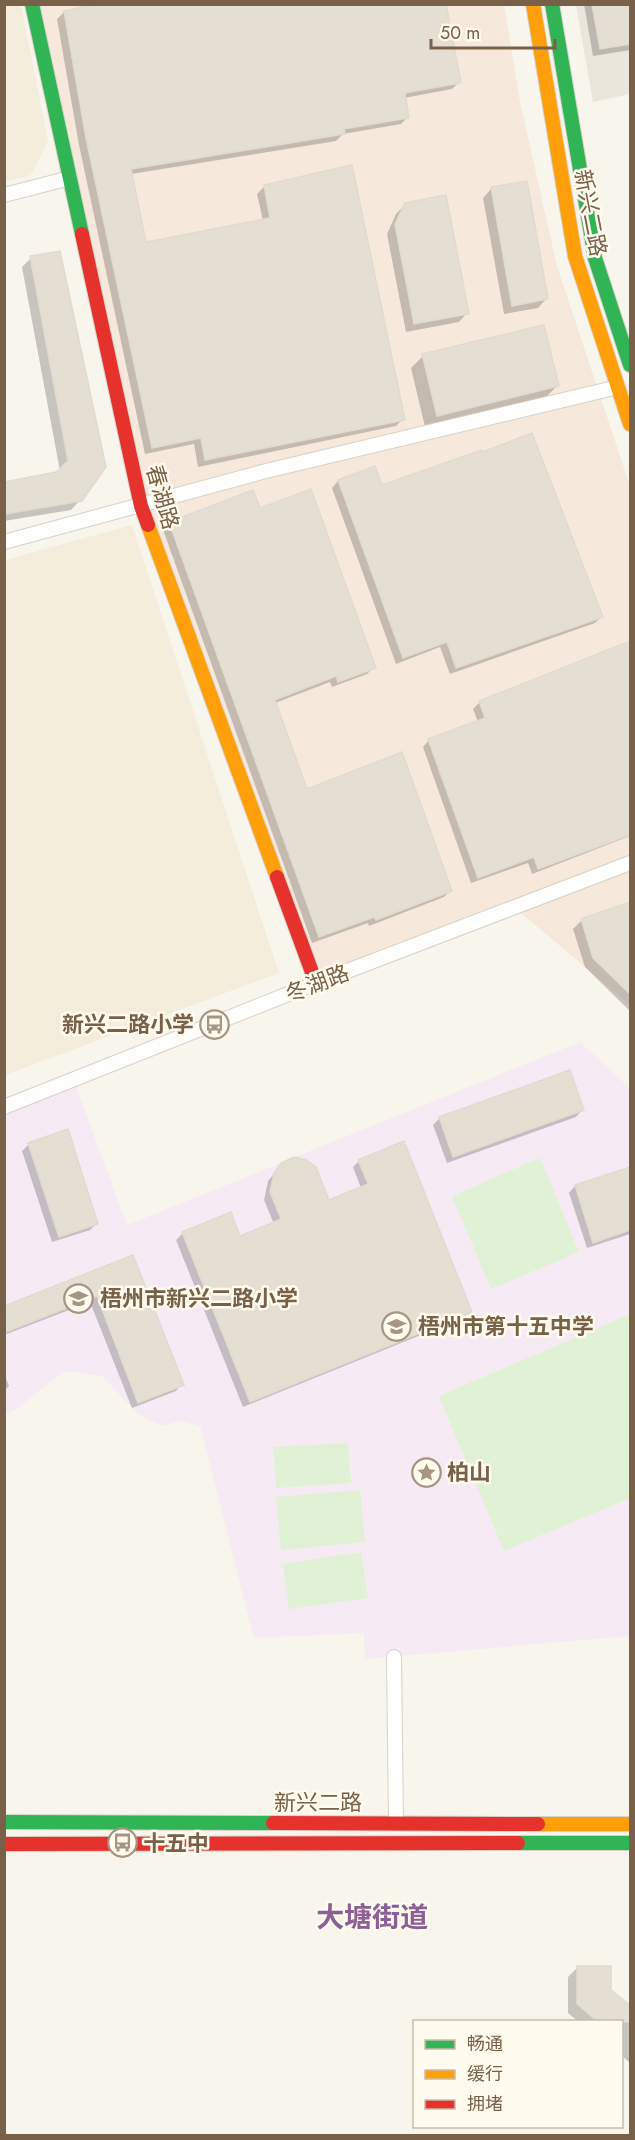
<svg xmlns="http://www.w3.org/2000/svg" width="635" height="2140" viewBox="0 0 635 2140" font-family="Jost,'Noto Sans SC',sans-serif">
<rect width="100%" height="100%" fill="#f8f5ec"/>
<!-- residential -->
<path fill="#f4eddc" d="M 5,4 L 21,5 L 48,141 L 31,175 L 5,182 Z
M 132,525 L 279,973 L 5,1075 L 5,560 Z"/>
<!-- commercial -->
<path fill="#f6e9dc" d="M 32,5 L 504,5 L 520,102 L 557,266 L 630,486 L 630,1005 L 515,908 L 316,983 L 141,506 Z"/>
<!-- industrial -->
<path fill="#ebe6dc" d="M 576,5 L 630,5 L 630,94 L 593,102 Z"/>
<!-- education -->
<path fill="#f6ebf4" d="M 580,1042 L 630,1088 L 630,1636 L 365,1659 L 364,1633 L 254,1638 L 200,1426 L 180,1421 L 161,1426 L 137,1413 L 102,1376 L 64,1371 L 17,1409 L 5,1414 L 5,1106 L 74,1081 L 127,1225 Z"/>
<!-- green -->
<path fill="#e1f1d5" d="M 540,1158 L 579,1252 L 491,1289 L 452,1196 Z
M 630,1314 L 630,1498 L 504,1551 L 439,1396 Z
M 348,1443 L 351,1483 L 276,1488 L 273,1447 Z
M 360,1490 L 365,1542 L 281,1550 L 276,1497 Z
M 361,1552 L 368,1598 L 289,1609 L 283,1564 Z"/>
<!-- shadow -->
<path fill="#0003" d="M 584,4 L 630,4 L 630,50 L 593,56 Z
M 64,12 L 459,82 L 452,89 L 404,98 L 408,117 L 401,124 L 343,134 L 336,141 L 131,174 L 145,244 L 263,221 L 257,194 L 264,187 L 403,419 L 396,426 L 198,467 L 194,444 L 145,454 L 79,145 L 57,19 Z
M 525,183 L 546,299 L 538,308 L 504,314 L 483,198 L 491,189 Z
M 405,205 L 467,313 L 459,322 L 406,332 L 387,234 L 396,214 Z
M 31,258 L 80,500 L 71,510 L 4,521 L 4,483 L 57,474 L 60,471 L 22,267 Z
M 423,356 L 557,386 L 545,398 L 425,427 L 411,368 Z
M 374,468 L 381,487 L 601,617 L 595,623 L 450,674 L 440,647 L 396,664 L 332,488 L 338,481 Z
M 259,510 L 374,667 L 367,674 L 332,687 L 330,682 L 275,703 L 306,791 L 450,891 L 444,897 L 369,926 L 368,923 L 312,943 L 163,530 L 170,523 Z
M 630,642 L 630,836 L 532,874 L 528,863 L 471,883 L 423,747 L 429,740 L 478,722 L 473,709 L 480,702 Z
M 630,903 L 630,1011 L 585,967 L 573,929 L 582,920 Z
M 582,1110 L 576,1117 L 447,1163 L 433,1125 L 440,1118 Z
M 29,1144 L 97,1223 L 90,1230 L 52,1242 L 22,1151 Z
M 359,1161 L 470,1311 L 463,1318 L 243,1407 L 176,1240 L 183,1233 L 239,1238 L 274,1224 L 264,1200 L 268,1181 L 282,1164 L 329,1202 L 361,1188 L 353,1167 Z
M 630,1168 L 630,1234 L 587,1248 L 569,1193 L 575,1186 Z
M 133,1257 L 182,1384 L 176,1391 L 132,1408 L 90,1302 L 4,1335 L 4,1308 Z
M 4,1374 L 9,1386 L 4,1391 Z
M 577,1968 L 630,2007 L 630,2063 L 622,2056 L 622,2022 L 579,2022 L 568,2013 L 568,1977 Z"/>
<!-- building -->
<path fill="#e5ded3" stroke="#e1dace" stroke-width="1.5" d="M 97,4 L 446,4 L 461,83 L 405,93 L 409,118 L 344,129 L 345,134 L 131,169 L 146,242 L 270,218 L 264,185 L 352,165 L 405,420 L 205,460 L 201,438 L 152,448 L 86,138 L 64,11 Z
M 592,4 L 630,4 L 630,44 L 600,49 Z
M 527,181 L 548,299 L 512,306 L 491,187 Z
M 446,195 L 469,314 L 414,324 L 395,224 L 405,203 Z
M 60,251 L 106,467 L 82,501 L 4,514 L 4,482 L 56,472 L 68,461 L 30,256 Z
M 544,325 L 559,386 L 437,416 L 422,354 Z
M 532,433 L 603,617 L 456,668 L 447,642 L 403,658 L 338,480 L 375,466 L 382,485 L 482,450 L 483,452 Z
M 311,489 L 376,668 L 338,682 L 336,676 L 275,700 L 307,789 L 402,752 L 452,891 L 376,920 L 374,917 L 319,937 L 169,522 L 253,490 L 260,508 Z
M 630,641 L 630,835 L 538,869 L 534,857 L 478,878 L 428,739 L 485,718 L 479,701 Z
M 630,902 L 630,994 L 593,958 L 581,919 Z
M 570,1070 L 584,1110 L 453,1157 L 439,1117 Z
M 68,1129 L 98,1224 L 59,1237 L 28,1143 Z
M 404,1141 L 472,1312 L 250,1402 L 182,1232 L 231,1212 L 240,1236 L 281,1219 L 270,1192 L 274,1173 L 281,1163 L 294,1157 L 306,1160 L 316,1167 L 329,1200 L 368,1184 L 358,1160 Z
M 630,1167 L 630,1230 L 593,1243 L 575,1185 Z
M 133,1255 L 184,1385 L 138,1403 L 97,1296 L 4,1333 L 4,1306 Z
M 577,1966 L 611,1966 L 611,1990 L 630,2005 L 630,2022 L 598,2022 L 577,2004 Z"/>
<g fill="none" stroke-linecap="round" stroke-linejoin="round">
<defs>
<path id="street" d="M 4,195 L 70,178
M 4,542 L 266,471 L 618,387
M 4,1107 L 316,983 L 630,863
M 394,1657 L 396,1823"/>
<path id="fast" d="M 32,4 L 82,234
M 552,4 L 595,258 L 630,365
M 4,1822 L 273,1823
M 518,1843 L 630,1843"/>
<path id="slow" d="M 533,4 L 575,256 L 630,424
M 148,525 L 277,877
M 538,1824 L 630,1824"/>
<path id="jam" d="M 82,234 L 141,506 L 148,525
M 277,877 L 316,983
M 273,1823 L 538,1824
M 4,1844 L 518,1843"/>
</defs>
<!-- street casing -->
<use href="#street" stroke="#d7d2ca" stroke-width="16"/>
<!-- fast casing -->
<use href="#fast" stroke="#d8d2c9" stroke-width="16"/>
<!-- slow casing -->
<use href="#slow" stroke="#d8d2c9" stroke-width="16"/>
<!-- jam casing -->
<use href="#jam" stroke="#d8d2c9" stroke-width="16"/>
<!-- street -->
<use href="#street" stroke="#fefefc" stroke-width="14"/>
<!-- fast -->
<use href="#fast" stroke="#30b455" stroke-width="14"/>
<!-- slow -->
<use href="#slow" stroke="#ff9f0a" stroke-width="14"/>
<!-- jam -->
<use href="#jam" stroke="#e5322d" stroke-width="14"/>
</g>
<!-- icons -->
<defs>
<symbol id="bus-ring" viewBox="-11 -11 22 22"><circle r="9.5" fill="#fffbee" stroke="#a59582" stroke-width="1.5"/><path d="M-5-6H5V4H4V6H2V4H-2V6H-4V4H-5ZM-3.5-4V0h7V-4ZM-3.5 1.2v1.5H-2V1.2ZM2 1.2v1.5H3.5V1.2Z" fill="#a59582"/></symbol>
<symbol id="school-ring" viewBox="-11 -11 22 22"><circle r="9.5" fill="#fffbee" stroke="#a59582" stroke-width="1.5"/><path d="M0-5L7-2L0 1L-7-2ZM-4 1L0 2.5L4 1V4Q0 6-4 4Z" fill="#a59582"/></symbol>
<symbol id="sight-ring" viewBox="-11 -11 22 22"><circle r="9.5" fill="#fffbee" stroke="#a59582" stroke-width="1.5"/><path d="M0-6L1.8-2.2L6-1.7L2.9 1.2L3.7 5.4L0 3.3L-3.7 5.4L-2.9 1.2L-6-1.7L-1.8-2.2Z" fill="#a59582"/></symbol>
</defs>
<g fill-rule="evenodd">
<use href="#bus-ring" x="198" y="1008" width="33" height="33"/>
<use href="#school-ring" x="62" y="1282" width="33" height="33"/>
<use href="#school-ring" x="380" y="1310" width="33" height="33"/>
<use href="#sight-ring" x="410" y="1456" width="33" height="33"/>
<use href="#bus-ring" x="106" y="1826" width="33" height="33"/>
</g>
<g text-anchor="middle" stroke-width="5" stroke-linejoin="round" paint-order="stroke">
<!-- street labels -->
<g font-size="22" fill="#796149" stroke="#fffbee">
<text transform="translate(591 213) rotate(79)" y="8">新兴二路</text>
<text transform="translate(163 497) rotate(74)" y="8">春湖路</text>
<text transform="translate(317 983) rotate(-21)" y="8">冬湖路</text>
<text x="318" y="1810">新兴二路</text>
</g>
<!-- poi labels -->
<g font-size="22" font-weight="bold" fill="#796149" stroke="#fffbee" text-anchor="start">
<text x="194" y="1032" text-anchor="end">新兴二路小学</text>
<text x="100" y="1306">梧州市新兴二路小学</text>
<text x="418" y="1334">梧州市第十五中学</text>
<text x="447" y="1480">柏山</text>
<text x="143" y="1851">十五中</text>
</g>
<!-- district labels -->
<g font-size="28" font-weight="bold" fill="#8c6096" stroke="#fffbee">
<text x="372" y="1927">大塘街道</text>
</g>
</g>
<!-- border -->
<rect width="635" height="2140" fill="none" stroke="#796149" stroke-width="12"/>
<!-- legend -->
<rect x="413" y="2020" width="210" height="108" fill="#fffbee" stroke="#c9bdac" stroke-width="1.5"/>
<rect x="425" y="2040" width="30" height="9" fill="#30b455" stroke="#c9bdac" stroke-width="1.5"/>
<text x="467" y="2050" font-size="18" fill="#796149">畅通</text>
<rect x="425" y="2070" width="30" height="9" fill="#ff9f0a" stroke="#c9bdac" stroke-width="1.5"/>
<text x="467" y="2080" font-size="18" fill="#796149">缓行</text>
<rect x="425" y="2100" width="30" height="9" fill="#e5322d" stroke="#c9bdac" stroke-width="1.5"/>
<text x="467" y="2110" font-size="18" fill="#796149">拥堵</text>
<!-- scale -->
<path d="M431 39v9h124v-9" fill="none" stroke="#796149" stroke-width="3"/>
<text x="440" y="39" font-size="18" fill="#796149" stroke="#fffbee" stroke-width="4.5" paint-order="stroke">50 m</text>
</svg>
